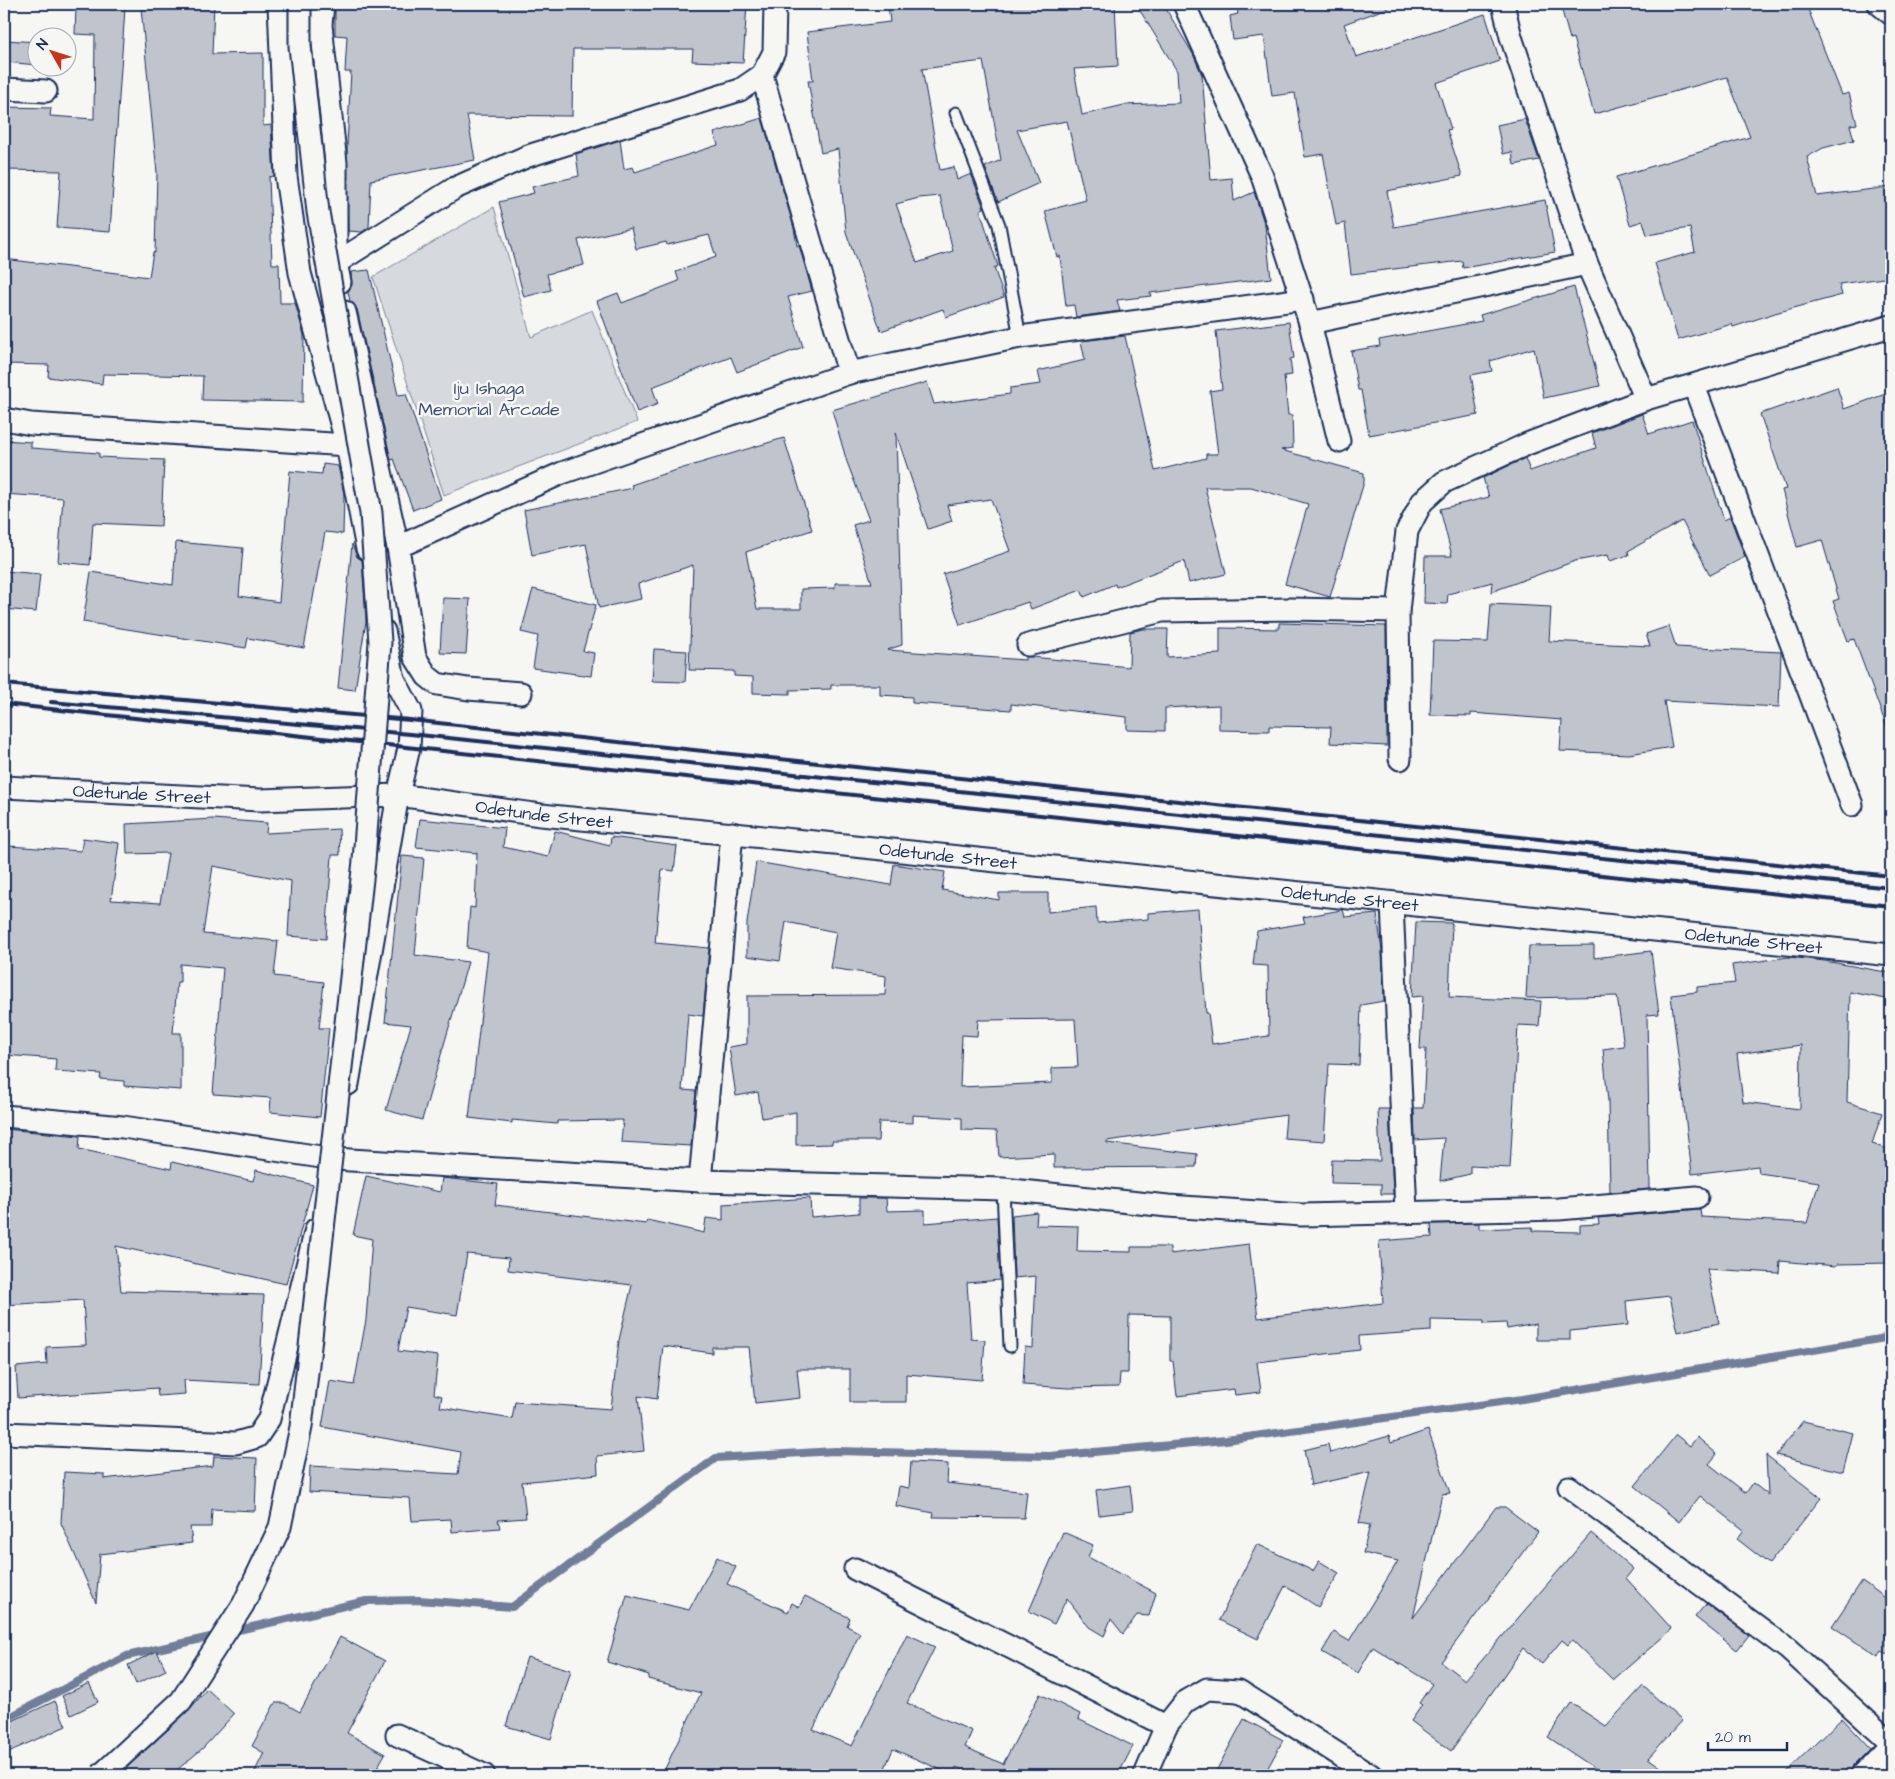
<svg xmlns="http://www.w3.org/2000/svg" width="1895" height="1779" viewBox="0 0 1895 1779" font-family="'Architects Daughter',sans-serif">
<rect width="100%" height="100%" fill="#f6f6f2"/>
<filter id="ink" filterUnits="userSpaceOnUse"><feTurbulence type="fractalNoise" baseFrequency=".02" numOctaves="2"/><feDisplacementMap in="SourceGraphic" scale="10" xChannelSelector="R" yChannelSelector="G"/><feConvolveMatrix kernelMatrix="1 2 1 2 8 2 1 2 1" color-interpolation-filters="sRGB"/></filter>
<g filter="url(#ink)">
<!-- green -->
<path fill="#d6d9dd" stroke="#78849e" d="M 494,207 L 531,337 L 592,310 L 637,422 L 444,495 L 373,277 Z"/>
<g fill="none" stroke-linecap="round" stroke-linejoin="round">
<!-- stream -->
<path stroke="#717e99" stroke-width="8" d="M 230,1632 L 366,1601 L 418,1600 L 512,1607 L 716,1458 L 835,1451 L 1050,1456 L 1226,1440 L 1522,1399 L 1891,1337
M 4,1720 L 127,1656 L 219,1635"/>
</g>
<!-- building -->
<path fill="#c0c4cd" stroke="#1b2f5e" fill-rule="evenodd" d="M 151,4 L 214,4 L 212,54 L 263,53 L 263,126 L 271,125 L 274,176 L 269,177 L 272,264 L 279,264 L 280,303 L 295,303 L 304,335 L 303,402 L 202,400 L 203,376 L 103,374 L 102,384 L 48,377 L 49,365 L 4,364 L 4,259 L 149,277 L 153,252 L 155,253 L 157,173 L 141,8 L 151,8 Z
M 335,4 L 747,4 L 743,63 L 692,61 L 693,49 L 573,49 L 572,116 L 467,115 L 475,160 L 371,180 L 369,227 L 362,232 L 348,231 L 347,145 L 351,72 L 345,72 L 347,36 L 335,35 Z
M 888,4 L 1115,4 L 1118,66 L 1074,69 L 1082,115 L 1124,105 L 1179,103 L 1177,71 L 1136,4 L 1163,4 L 1193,54 L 1202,75 L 1211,180 L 1232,178 L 1234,201 L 1254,192 L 1265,226 L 1271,278 L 1150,293 L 1151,296 L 1117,300 L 1120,311 L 1076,317 L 1074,305 L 1066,306 L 1060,256 L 1057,257 L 1045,211 L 1086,200 L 1067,121 L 1017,130 L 1039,183 L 998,202 L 985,167 L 1001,160 L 983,61 L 922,69 L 940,170 L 954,167 L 957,180 L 971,174 L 984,208 L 980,210 L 998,266 L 994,268 L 1004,297 L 946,317 L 943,309 L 881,331 L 846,232 L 838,149 L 821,153 L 808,81 L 813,81 L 807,32 L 890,22 ZM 940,196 L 953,251 L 917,263 L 896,204 L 919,198 Z
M 1236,4 L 1393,4 L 1393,6 L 1344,24 L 1356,57 L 1485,14 L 1500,61 L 1436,83 L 1451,129 L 1447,130 L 1462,176 L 1387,191 L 1394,227 L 1545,200 L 1555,252 L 1463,268 L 1462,261 L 1351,274 L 1345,223 L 1336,225 L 1323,154 L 1305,157 L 1295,93 L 1272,96 L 1264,36 L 1233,40 L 1230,16 L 1238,14 Z
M 1560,4 L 1806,4 L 1842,95 L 1849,93 L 1857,124 L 1850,125 L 1854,140 L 1823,148 L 1807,157 L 1817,196 L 1890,187 L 1891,277 L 1839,284 L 1842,295 L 1775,313 L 1733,327 L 1732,324 L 1678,340 L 1655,263 L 1695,252 L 1690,228 L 1647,235 L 1643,221 L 1630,225 L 1616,177 L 1750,137 L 1727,77 L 1594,114 L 1573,38 L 1570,39 Z
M 76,7 L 125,8 L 110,232 L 57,228 L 61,171 L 4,170 L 5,107 L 51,108 L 50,116 L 94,119 L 95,35 L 75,34 Z
M 4,40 L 38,42 L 38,65 L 4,62 Z
M 762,118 L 794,228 L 797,246 L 799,245 L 812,291 L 788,297 L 803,347 L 737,372 L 731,357 L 652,387 L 658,404 L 637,412 L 597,301 L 618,293 L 622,303 L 679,281 L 676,272 L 716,257 L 709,235 L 667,245 L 666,242 L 636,249 L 631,228 L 578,240 L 584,265 L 547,274 L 551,290 L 524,297 L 499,202 L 534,193 L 532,187 L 579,176 L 576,154 L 620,140 L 624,169 L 633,167 L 635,172 L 718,145 L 714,133 Z
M 1525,119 L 1539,160 L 1514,165 L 1512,152 L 1503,154 L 1497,125 Z
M 369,270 L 398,395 L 406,394 L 441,499 L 413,510 L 394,459 L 391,460 L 357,309 L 350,301 L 348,292 L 352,285 L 351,272 Z
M 1574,287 L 1600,386 L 1544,398 L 1534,348 L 1490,361 L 1492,371 L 1471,375 L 1478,415 L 1369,435 L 1361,390 L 1358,390 L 1351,351 L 1380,346 L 1379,340 L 1482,321 L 1480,315 Z
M 1289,322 L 1294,358 L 1290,359 L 1292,375 L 1284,376 L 1288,415 L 1292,415 L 1293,448 L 1281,450 L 1364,473 L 1364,482 L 1330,597 L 1285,584 L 1308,504 L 1251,487 L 1205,487 L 1226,574 L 1189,583 L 1184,561 L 1116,587 L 1115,584 L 1084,597 L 1081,590 L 1031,609 L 1028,602 L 960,625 L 943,574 L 1010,551 L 991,499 L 947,505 L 952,521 L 928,529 L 896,433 L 902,645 L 887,650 L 1025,660 L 1025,657 L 1032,657 L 1129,667 L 1130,632 L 1143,629 L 1168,629 L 1167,657 L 1220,654 L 1220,628 L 1279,629 L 1279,623 L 1386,626 L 1387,746 L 1330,743 L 1331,727 L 1269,726 L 1269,731 L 1219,730 L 1219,705 L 1165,708 L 1165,731 L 1127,730 L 1127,717 L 1011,704 L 1011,710 L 912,703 L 912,697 L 880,695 L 880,685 L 831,685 L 831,689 L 790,690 L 790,694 L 753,693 L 753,677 L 734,676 L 734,671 L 689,670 L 693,565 L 638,584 L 641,599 L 599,608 L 586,544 L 532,555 L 524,510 L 633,488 L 631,485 L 660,475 L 784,438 L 812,530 L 746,552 L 757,609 L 801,609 L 801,589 L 835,588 L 835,583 L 872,583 L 853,525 L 869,520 L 847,462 L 832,410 L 927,382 L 934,404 L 1010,394 L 1010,388 L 1041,384 L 1038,371 L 1085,360 L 1081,341 L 1125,336 L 1155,471 L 1206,458 L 1206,454 L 1218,454 L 1210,391 L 1222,389 L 1216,331 Z
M 1837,387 L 1844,409 L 1891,392 L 1891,732 L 1889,733 L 1854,639 L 1848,641 L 1833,601 L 1839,599 L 1822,540 L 1797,547 L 1782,490 L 1786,489 L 1760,414 Z
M 1642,414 L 1649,434 L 1692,420 L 1724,520 L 1730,517 L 1745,557 L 1710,575 L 1682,521 L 1628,551 L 1629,555 L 1610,561 L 1608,555 L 1575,561 L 1491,592 L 1492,582 L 1448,594 L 1447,604 L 1424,603 L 1425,556 L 1452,556 L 1440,509 L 1489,497 L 1483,478 L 1525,458 L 1530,471 L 1596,448 L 1592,433 Z
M 4,440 L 31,442 L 31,448 L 99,453 L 99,457 L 164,460 L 161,526 L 93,523 L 90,565 L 58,562 L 63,498 L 4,494 Z
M 323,464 L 338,466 L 344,494 L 343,534 L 325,532 L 304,648 L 248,638 L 246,648 L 83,622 L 91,572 L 173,585 L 176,542 L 243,548 L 239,596 L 279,602 L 290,471 L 322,474 Z
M 352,544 L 357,557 L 362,560 L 366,621 L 355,690 L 338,688 Z
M 4,571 L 40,574 L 36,612 L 4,609 Z
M 533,589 L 596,605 L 583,651 L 594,653 L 591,676 L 533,668 L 538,636 L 521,632 Z
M 443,598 L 470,599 L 466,654 L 440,653 Z
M 1491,604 L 1551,607 L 1549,641 L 1650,646 L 1646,634 L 1669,626 L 1676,647 L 1781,652 L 1779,707 L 1664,701 L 1672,747 L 1629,754 L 1560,751 L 1562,720 L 1471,713 L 1471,716 L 1430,715 L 1433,641 L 1488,642 Z
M 654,649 L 687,651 L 685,682 L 652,681 Z
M 213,819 L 267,823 L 266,833 L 339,829 L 340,855 L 332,855 L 326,939 L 288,936 L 291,881 L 213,866 L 203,934 L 278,941 L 274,976 L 324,982 L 319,1028 L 329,1028 L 320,1117 L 270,1112 L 271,1098 L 213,1094 L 223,968 L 180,964 L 180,982 L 177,982 L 173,1033 L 181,1033 L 181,1090 L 124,1086 L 124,1081 L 100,1079 L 101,1074 L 55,1071 L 56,1059 L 4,1055 L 4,922 L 9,846 L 81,851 L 83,838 L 119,843 L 111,900 L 160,903 L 168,853 L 127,854 L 126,824 Z
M 420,819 L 505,828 L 503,847 L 548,857 L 555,831 L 610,845 L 611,837 L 677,846 L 674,871 L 662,869 L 655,943 L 709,948 L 703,1016 L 688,1014 L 682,1090 L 696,1091 L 691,1146 L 621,1142 L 623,1120 L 557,1121 L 557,1124 L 512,1120 L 512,1123 L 469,1118 L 488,952 L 467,948 L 470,907 L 475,908 L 477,853 L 416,847 Z
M 402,856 L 424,858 L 415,955 L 468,962 L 422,1120 L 386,1110 L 411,1025 L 385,1022 Z
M 756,862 L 891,885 L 894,864 L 945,872 L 942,890 L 999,900 L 999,893 L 1048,893 L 1048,912 L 1096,907 L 1097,923 L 1148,919 L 1148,913 L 1198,909 L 1206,1013 L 1208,1013 L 1212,1044 L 1269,1036 L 1268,966 L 1253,965 L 1257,931 L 1305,923 L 1303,917 L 1341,910 L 1343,910 L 1345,917 L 1377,914 L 1382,951 L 1384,1001 L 1361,1005 L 1359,1065 L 1329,1064 L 1324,1141 L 1284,1138 L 1286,1115 L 1107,1141 L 1107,1143 L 1197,1154 L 1196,1167 L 1054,1168 L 1054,1154 L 999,1157 L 997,1131 L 962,1130 L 962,1118 L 913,1115 L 913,1123 L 879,1122 L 878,1141 L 832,1141 L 832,1144 L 796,1145 L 796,1112 L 762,1118 L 758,1092 L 736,1096 L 729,1047 L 747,1044 L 747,996 L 885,995 L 886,976 L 830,968 L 836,932 L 786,922 L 780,961 L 747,956 L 747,923 ZM 1075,1019 L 1078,1067 L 1052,1068 L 1052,1083 L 960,1087 L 962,1035 L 977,1036 L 978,1020 Z
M 1416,922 L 1452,923 L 1449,997 L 1541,1001 L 1539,1026 L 1518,1025 L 1510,1168 L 1470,1166 L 1470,1174 L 1440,1181 L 1444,1138 L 1415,1140 L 1414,1108 L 1423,1108 L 1426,1049 L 1420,1049 L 1423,996 L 1412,997 Z
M 1594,945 L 1594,958 L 1651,951 L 1659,1014 L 1647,1015 L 1650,1189 L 1610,1192 L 1608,1101 L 1603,1049 L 1624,1046 L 1617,996 L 1526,998 L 1529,946 Z
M 1788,957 L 1825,961 L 1891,973 L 1891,1000 L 1850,992 L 1847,1102 L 1882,1113 L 1872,1144 L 1891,1150 L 1891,1263 L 1837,1264 L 1836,1266 L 1780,1261 L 1779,1273 L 1707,1269 L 1719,1323 L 1678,1332 L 1670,1296 L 1626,1301 L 1628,1325 L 1570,1331 L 1570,1340 L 1536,1340 L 1536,1324 L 1507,1329 L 1506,1323 L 1484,1324 L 1484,1321 L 1431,1320 L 1431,1331 L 1359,1336 L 1360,1350 L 1257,1362 L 1261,1392 L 1235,1395 L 1234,1389 L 1177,1396 L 1173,1361 L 1170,1361 L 1170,1316 L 1129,1315 L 1128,1373 L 1120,1373 L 1119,1387 L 1068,1388 L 1023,1385 L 1025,1347 L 1033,1348 L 1036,1276 L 1014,1278 L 1012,1215 L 1037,1212 L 1036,1225 L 1078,1226 L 1077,1251 L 1131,1252 L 1131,1247 L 1170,1247 L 1170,1254 L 1249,1244 L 1258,1318 L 1383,1303 L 1379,1241 L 1432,1237 L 1431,1224 L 1479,1223 L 1479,1229 L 1532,1227 L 1533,1231 L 1580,1232 L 1580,1225 L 1599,1224 L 1598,1218 L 1700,1209 L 1701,1217 L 1807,1223 L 1819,1182 L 1759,1173 L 1758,1166 L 1692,1174 L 1671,995 L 1697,992 L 1697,987 L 1735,983 L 1732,965 ZM 1801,1045 L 1800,1109 L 1743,1102 L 1737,1054 Z
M 1378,1109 L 1389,1109 L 1393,1194 L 1381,1194 L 1381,1184 L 1331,1183 L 1332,1160 L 1380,1161 Z
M 4,1129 L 80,1136 L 79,1149 L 171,1169 L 172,1162 L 253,1181 L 256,1170 L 313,1185 L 286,1284 L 116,1246 L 121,1291 L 264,1295 L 259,1384 L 184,1380 L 185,1394 L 158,1396 L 157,1388 L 18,1398 L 16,1367 L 47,1364 L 46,1347 L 86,1345 L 83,1300 L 4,1305 Z
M 366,1176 L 440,1192 L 442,1178 L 498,1184 L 495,1205 L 646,1224 L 647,1220 L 704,1233 L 706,1218 L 723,1220 L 723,1204 L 810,1198 L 811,1217 L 859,1213 L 859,1198 L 886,1198 L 887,1211 L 925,1210 L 925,1223 L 997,1217 L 1000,1280 L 967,1283 L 971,1339 L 985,1340 L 982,1380 L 906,1374 L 906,1402 L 850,1402 L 850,1369 L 797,1369 L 800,1398 L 755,1403 L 749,1347 L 712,1347 L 712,1353 L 663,1346 L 657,1399 L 638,1396 L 644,1451 L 597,1456 L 598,1474 L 522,1482 L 526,1518 L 498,1520 L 500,1528 L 452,1532 L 451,1519 L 412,1521 L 410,1498 L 309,1492 L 310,1466 L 458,1474 L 461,1452 L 322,1427 L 330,1381 L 354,1385 L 366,1320 L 372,1239 L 353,1235 ZM 467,1254 L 509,1258 L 508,1270 L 632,1285 L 619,1340 L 611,1409 L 515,1402 L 512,1419 L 440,1407 L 442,1396 L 434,1394 L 438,1356 L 398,1351 L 406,1307 L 457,1315 Z
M 1803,1421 L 1853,1433 L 1843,1472 L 1776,1455 Z
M 1428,1430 L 1450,1493 L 1442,1494 L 1413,1618 L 1496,1507 L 1505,1507 L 1538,1532 L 1441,1662 L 1465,1680 L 1591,1533 L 1633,1569 L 1626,1578 L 1672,1629 L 1613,1680 L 1572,1640 L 1568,1645 L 1562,1640 L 1542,1664 L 1523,1648 L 1451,1751 L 1411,1721 L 1422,1705 L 1419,1703 L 1432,1684 L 1373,1647 L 1358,1673 L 1322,1652 L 1334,1632 L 1349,1641 L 1398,1561 L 1363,1553 L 1370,1525 L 1359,1523 L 1371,1472 L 1311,1485 L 1304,1450 L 1328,1444 L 1330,1453 L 1389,1436 L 1391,1443 Z
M 1676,1435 L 1690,1446 L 1697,1437 L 1717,1454 L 1709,1464 L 1746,1493 L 1753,1483 L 1768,1495 L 1766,1455 L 1821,1498 L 1769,1564 L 1737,1539 L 1744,1530 L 1700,1496 L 1679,1522 L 1635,1486 Z
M 214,1456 L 257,1458 L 255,1511 L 212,1509 L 211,1527 L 190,1527 L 192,1543 L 100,1554 L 96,1603 L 61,1523 L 64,1472 L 104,1474 L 104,1479 L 213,1466 Z
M 911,1462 L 948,1464 L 947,1483 L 1027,1492 L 1024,1518 L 933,1517 L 934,1513 L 896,1506 L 899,1486 L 909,1488 Z
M 1130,1485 L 1133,1511 L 1099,1515 L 1096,1490 Z
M 1063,1532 L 1093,1545 L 1088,1557 L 1156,1593 L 1149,1616 L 1137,1615 L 1123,1634 L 1111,1619 L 1104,1636 L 1089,1627 L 1067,1598 L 1054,1624 L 1029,1611 Z
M 1257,1544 L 1313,1571 L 1319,1561 L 1339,1573 L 1318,1607 L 1285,1586 L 1258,1639 L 1219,1620 Z
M 717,1557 L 736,1567 L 727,1584 L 788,1612 L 792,1603 L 799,1607 L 805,1596 L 850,1618 L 847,1626 L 860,1633 L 813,1730 L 852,1746 L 907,1634 L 935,1647 L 907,1703 L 972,1731 L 965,1747 L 1003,1764 L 1040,1694 L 1080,1714 L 1078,1719 L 1133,1746 L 1118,1775 L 976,1775 L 956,1767 L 953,1775 L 893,1749 L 882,1775 L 662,1775 L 701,1693 L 648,1679 L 649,1675 L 607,1662 L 627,1595 L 689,1610 Z
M 1862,1581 L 1891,1602 L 1891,1655 L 1882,1651 L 1878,1657 L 1832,1626 Z
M 1706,1604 L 1749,1635 L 1737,1650 L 1695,1617 Z
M 340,1637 L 385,1661 L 347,1733 L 385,1754 L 373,1775 L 253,1775 L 264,1753 L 252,1746 L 275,1703 L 284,1703 L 300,1712 Z
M 157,1651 L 166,1670 L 136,1684 L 128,1665 Z
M 527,1657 L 571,1670 L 551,1739 L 506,1726 Z
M 89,1683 L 98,1702 L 71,1715 L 62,1696 Z
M 1643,1686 L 1682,1721 L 1648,1758 L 1672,1775 L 1605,1775 L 1548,1737 L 1571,1703 L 1606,1726 Z
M 207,1689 L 234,1714 L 203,1748 L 171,1775 L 119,1775 L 189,1710 Z
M 55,1701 L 66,1726 L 4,1754 L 4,1731 L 13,1727 L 10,1722 Z
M 1842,1718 L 1871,1749 L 1854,1766 L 1849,1775 L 1783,1775 Z
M 1244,1719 L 1283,1740 L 1264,1775 L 1214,1775 Z"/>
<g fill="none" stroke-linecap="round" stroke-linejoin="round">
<defs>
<path id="service" d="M 956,113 L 999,225 L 1020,337
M 1003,1189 L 1010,1346"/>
<g id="minor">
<path d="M 279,4 L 286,176 L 300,273 L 347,445 L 367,549"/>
<path d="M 323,4 L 321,25 L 336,163 L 336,263 L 340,282"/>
<path d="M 1184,4 L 1262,176 L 1310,323 L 1339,441"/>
<path d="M 1503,4 L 1511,37 L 1587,264 L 1646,399"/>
<path d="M 1879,4 L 1891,14"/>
<path d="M 762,75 L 849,373"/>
<path d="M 4,89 L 46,91"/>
<path d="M 336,263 L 455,188 L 528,156 L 740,90 L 762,75 L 774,52 L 775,4"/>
<path d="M 345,312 L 398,547 L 415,657 L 427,676 L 437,684 L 468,689 L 521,693"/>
<path d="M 1310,323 L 1587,264"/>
<path d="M 1694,386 L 1852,805"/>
<path d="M 4,419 L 31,424 L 347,445"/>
<path d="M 398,547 L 562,473 L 849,373 L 1020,337 L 1303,299"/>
<path d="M 1028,645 L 1162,611 L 1289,609 L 1398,611"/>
<path d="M 1400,759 L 1398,611 L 1407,531 L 1422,502 L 1444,482 L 1527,444 L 1646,399 L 1891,326"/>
<path id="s1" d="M 4,787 L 260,800 L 398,795 L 541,815 L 835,844 L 1891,955"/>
<path d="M 1392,904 L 1406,1211"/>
<path d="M 348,1084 L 398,795 L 409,748 L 411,711 L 394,679 L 384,631"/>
<path d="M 4,1116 L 123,1127 L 334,1159 L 700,1181 L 1003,1189 L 1168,1206 L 1302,1215 L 1559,1209 L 1697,1197"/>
<path d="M 700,1181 L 732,833"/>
<path d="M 4,1433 L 236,1443 L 257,1437 L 269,1419 L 316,1229"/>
<path d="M 1569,1487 L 1788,1649 L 1891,1743"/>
<path d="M 855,1569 L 1166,1726"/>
<path d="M 397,1735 L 484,1775"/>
<path d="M 1145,1775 L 1166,1726 L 1185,1702 L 1207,1689 L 1239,1691 L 1371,1775"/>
<path d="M 1863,1775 L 1891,1746"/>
</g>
</defs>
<!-- service casing -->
<use href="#service" stroke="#1b2f5e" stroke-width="15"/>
<!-- minor casing -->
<use href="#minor" stroke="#1b2f5e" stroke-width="25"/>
<!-- service -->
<use href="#service" stroke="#f6f6f2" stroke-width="11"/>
<!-- minor -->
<use href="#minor" stroke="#f6f6f2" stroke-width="21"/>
<!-- rail -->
<path stroke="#1b2f5e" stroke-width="4" d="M 4,684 L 410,720 L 1891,876
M 51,702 L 410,734 L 1891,888
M 4,704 L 1891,906"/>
<defs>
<path id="minor-bridge" d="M 101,1775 L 181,1701 L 243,1605 L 280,1527 L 301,1427 L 364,861 L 380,642 L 371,513 L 318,212 L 300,46 L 300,4"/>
</defs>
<!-- minor-bridge casing -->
<use href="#minor-bridge" stroke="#1b2f5e" stroke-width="25" stroke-linecap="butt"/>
<!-- minor-bridge -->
<use href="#minor-bridge" stroke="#f6f6f2" stroke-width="21"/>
</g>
</g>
<g text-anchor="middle" stroke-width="5" stroke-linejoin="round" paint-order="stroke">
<!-- park labels -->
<g font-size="18" fill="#405177" stroke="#f6f6f2">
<text x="489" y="394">Iju Ishaga<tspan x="489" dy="21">Memorial Arcade</tspan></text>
</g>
<!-- street labels -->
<g font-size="18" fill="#1b2f5e" stroke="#f6f6f2">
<text dy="6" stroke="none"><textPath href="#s1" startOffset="138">Odetunde Street</textPath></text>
<text dy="6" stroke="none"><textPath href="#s1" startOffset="542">Odetunde Street</textPath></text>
<text dy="6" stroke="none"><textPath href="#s1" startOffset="948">Odetunde Street</textPath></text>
<text dy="6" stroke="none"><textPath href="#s1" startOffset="1352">Odetunde Street</textPath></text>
<text dy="6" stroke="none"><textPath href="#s1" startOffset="1758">Odetunde Street</textPath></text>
</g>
</g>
<!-- margin -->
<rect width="1895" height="1779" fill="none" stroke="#f6f6f2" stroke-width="20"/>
<rect x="10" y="10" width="1875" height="1759" fill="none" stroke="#1b2f5e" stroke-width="2" filter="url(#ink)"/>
<!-- north arrow -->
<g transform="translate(52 52) rotate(309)"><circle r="24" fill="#f6f6f2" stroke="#9ea6b7"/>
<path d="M0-4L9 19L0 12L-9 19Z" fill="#c8321e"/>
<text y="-8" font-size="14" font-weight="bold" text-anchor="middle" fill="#1b2f5e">N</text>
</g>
<!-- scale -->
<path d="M1708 1742v8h79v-8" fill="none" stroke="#1b2f5e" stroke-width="2.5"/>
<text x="1715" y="1742" font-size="15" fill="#1b2f5e" stroke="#f6f6f2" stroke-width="4" paint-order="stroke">20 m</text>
</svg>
